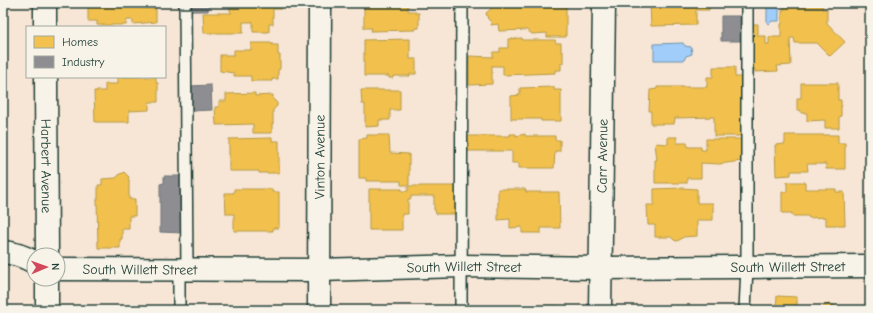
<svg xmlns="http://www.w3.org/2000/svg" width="873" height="313" viewBox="0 0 873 313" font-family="'Comic Neue',sans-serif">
<rect width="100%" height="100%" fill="#f7e5d5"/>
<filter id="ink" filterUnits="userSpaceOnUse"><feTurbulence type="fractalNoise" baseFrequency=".025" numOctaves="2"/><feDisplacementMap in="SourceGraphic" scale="8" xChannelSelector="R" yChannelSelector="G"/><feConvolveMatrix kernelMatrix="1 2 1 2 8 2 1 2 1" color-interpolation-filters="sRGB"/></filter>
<g filter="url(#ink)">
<!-- water -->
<path fill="#a1cdfb" stroke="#6d93ab" d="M 767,3 L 779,3 L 779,21 L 772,21 L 769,24 L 767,23 Z
M 683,43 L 685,46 L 691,47 L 692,54 L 686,56 L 684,60 L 654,60 L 654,44 Z"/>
<!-- homes -->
<path fill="#f2c14e" stroke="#b39946" d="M 92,3 L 140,3 L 140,8 L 156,9 L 156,22 L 133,24 L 133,20 L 127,20 L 126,25 L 97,25 L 97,21 L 88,21 L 88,5 L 92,5 Z
M 230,3 L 281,3 L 281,9 L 273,9 L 273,24 L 269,24 L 269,32 L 253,32 L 253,22 L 243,22 L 243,33 L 204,33 L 203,13 L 232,13 L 230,11 Z
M 364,3 L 408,3 L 408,11 L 415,11 L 415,13 L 419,13 L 419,28 L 415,28 L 415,30 L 371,31 L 372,28 L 364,28 Z
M 509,3 L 566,3 L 566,37 L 547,37 L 547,33 L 532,34 L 527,30 L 499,31 L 498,24 L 491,25 L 492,23 L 488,19 L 486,13 L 491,9 L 491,7 L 499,7 L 498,4 Z
M 650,3 L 709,3 L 709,10 L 696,10 L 696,25 L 651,26 Z
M 784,3 L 822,3 L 822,9 L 827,9 L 827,23 L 845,42 L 830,56 L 817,43 L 795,43 L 794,38 L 790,38 L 791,65 L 777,66 L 778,71 L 755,72 L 755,69 L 752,69 L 751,24 L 758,24 L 758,36 L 766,36 L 766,44 L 769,44 L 769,37 L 781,37 L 781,24 L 782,24 L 782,10 L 784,10 Z
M 522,38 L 522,40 L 555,40 L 556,43 L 561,43 L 561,52 L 563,52 L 563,63 L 561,63 L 561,70 L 555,70 L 555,73 L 503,75 L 503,66 L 493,66 L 492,65 L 492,84 L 469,85 L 469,56 L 493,57 L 493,52 L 500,52 L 500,48 L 508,48 L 508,39 Z
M 410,39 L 410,59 L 416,59 L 416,74 L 410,74 L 410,76 L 393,76 L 393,78 L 389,78 L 389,76 L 364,76 L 364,40 Z
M 251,43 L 272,43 L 272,45 L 278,45 L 278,55 L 280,55 L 280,69 L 278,70 L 278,79 L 272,79 L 272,81 L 251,81 L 251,76 L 234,76 L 234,73 L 220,71 L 220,55 L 234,55 L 234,50 L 251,50 Z
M 713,67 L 735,67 L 735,77 L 743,77 L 743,136 L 714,136 L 714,117 L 675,118 L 674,124 L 651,124 L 651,111 L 649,111 L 650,90 L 657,89 L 657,87 L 707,87 L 707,77 L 713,77 Z
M 118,77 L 156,77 L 156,83 L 158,83 L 158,102 L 149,102 L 149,110 L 129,111 L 129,122 L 95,122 L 94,91 L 105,91 L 105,84 L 118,84 Z
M 801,83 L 838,83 L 838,100 L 841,100 L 841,116 L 839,117 L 839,128 L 825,128 L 825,120 L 807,121 L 807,113 L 801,113 L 801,110 L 797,110 L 797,98 L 801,98 Z
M 554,87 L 554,90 L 561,90 L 561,121 L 541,121 L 541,119 L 511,119 L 511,96 L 520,95 L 520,88 Z
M 361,90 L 400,90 L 400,110 L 390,110 L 390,120 L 379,120 L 379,126 L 365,127 L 365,104 L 362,104 Z
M 255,93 L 255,96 L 273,95 L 273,99 L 277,103 L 277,106 L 273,110 L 273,124 L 272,124 L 272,133 L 253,133 L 253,124 L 216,125 L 215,107 L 219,107 L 219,101 L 226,101 L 226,94 Z
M 510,134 L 516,134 L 516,136 L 525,134 L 525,136 L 555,136 L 555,140 L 560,140 L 560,151 L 555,151 L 554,168 L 519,168 L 519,163 L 512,163 L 512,151 L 467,151 L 467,136 L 510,136 Z
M 367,135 L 389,135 L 390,153 L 409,154 L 409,185 L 401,185 L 401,181 L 366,181 L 366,178 L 359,178 L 359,139 L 367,138 Z
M 785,135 L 838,135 L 838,143 L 845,143 L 845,169 L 826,169 L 826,164 L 807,164 L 808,171 L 791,171 L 791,175 L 776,176 L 775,145 L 785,144 Z
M 668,137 L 677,137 L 677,143 L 687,143 L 688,147 L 701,147 L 701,150 L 706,150 L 706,139 L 742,139 L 742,161 L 719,164 L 701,163 L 701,178 L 687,178 L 687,183 L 655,183 L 655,160 L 657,160 L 655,143 L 668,144 Z
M 272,138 L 272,141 L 279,141 L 279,173 L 259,173 L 259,171 L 229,171 L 229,139 Z
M 124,172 L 129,177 L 128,179 L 130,181 L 129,182 L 129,199 L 135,199 L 135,216 L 129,216 L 129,229 L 122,229 L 122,239 L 120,239 L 120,248 L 98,248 L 97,199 L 98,199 L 98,185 L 102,185 L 102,179 L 116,178 L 121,173 L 122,174 Z
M 787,182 L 805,182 L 805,189 L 836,189 L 836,192 L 844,192 L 845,225 L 826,225 L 826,217 L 809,218 L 808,216 L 792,216 L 792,213 L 782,213 L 782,192 L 787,192 Z
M 408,186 L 458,186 L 457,214 L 436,214 L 435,210 L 434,210 L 434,196 L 411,196 L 411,199 L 408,199 L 408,214 L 402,214 L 402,230 L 369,230 L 369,189 L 402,189 L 402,191 L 408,191 Z
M 681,188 L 697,189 L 697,203 L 713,203 L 713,220 L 697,220 L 697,236 L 683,237 L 681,239 L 677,241 L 674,240 L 671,237 L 655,237 L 655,225 L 648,225 L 647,205 L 654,205 L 654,189 Z
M 234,189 L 272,189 L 272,192 L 279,192 L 279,228 L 273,228 L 273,231 L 234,231 L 234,214 L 226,214 L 225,193 L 234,193 Z
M 498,189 L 525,189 L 526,192 L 559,192 L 560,228 L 541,228 L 541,233 L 522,233 L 522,227 L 510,228 L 510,219 L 498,220 Z
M 777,296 L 797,297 L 797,310 L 804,310 L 776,310 Z
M 830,304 L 836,306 L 841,310 L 820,310 L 825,305 Z
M 535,305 L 559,306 L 559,310 L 535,310 Z"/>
<!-- industry -->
<path fill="#8d8d92" stroke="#6c7576" d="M 188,3 L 209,3 L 208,11 L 188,11 Z
M 721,16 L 740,16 L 740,41 L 721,41 Z
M 211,85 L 212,110 L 190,111 L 190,86 Z
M 164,176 L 181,176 L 180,184 L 184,184 L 183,233 L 160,232 L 160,184 L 164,183 Z"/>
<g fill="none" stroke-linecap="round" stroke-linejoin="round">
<defs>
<path id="service" d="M 185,3 L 187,270
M 179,310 L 179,269
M 461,310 L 462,3
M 745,310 L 747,267 L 747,3"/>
<g id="minor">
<path d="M 45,3 L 45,27"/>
<path id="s1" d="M 46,77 L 47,255"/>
<path d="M 3,252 C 14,253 25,257 34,262"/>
<path id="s2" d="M 58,269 L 319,270 L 461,266 L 601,268 L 870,266"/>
<path d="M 47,279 L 47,310"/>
<path id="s3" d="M 319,310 L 320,3"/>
<path id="s4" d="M 600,310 L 604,3"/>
</g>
</defs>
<!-- service casing -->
<use href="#service" stroke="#1f3d34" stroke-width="14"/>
<!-- minor casing -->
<use href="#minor" stroke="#1f3d34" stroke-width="25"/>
<!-- service -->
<use href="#service" stroke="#f7f3e8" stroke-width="11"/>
<!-- minor -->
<use href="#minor" stroke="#f7f3e8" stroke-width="22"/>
</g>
</g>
<g text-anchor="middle" stroke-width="4" stroke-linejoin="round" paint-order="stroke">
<!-- street labels -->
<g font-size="14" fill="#1f3d34" stroke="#f7f3e8">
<text dy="5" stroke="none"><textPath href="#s3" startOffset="153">Vinton Avenue</textPath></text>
<text dy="5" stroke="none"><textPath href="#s4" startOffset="154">Carr Avenue</textPath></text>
<text dy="5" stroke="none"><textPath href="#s1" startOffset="89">Harbert Avenue</textPath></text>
<text dy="5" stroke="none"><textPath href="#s2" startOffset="730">South Willett Street</textPath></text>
<text dy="5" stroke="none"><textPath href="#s2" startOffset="406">South Willett Street</textPath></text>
<text dy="5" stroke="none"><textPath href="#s2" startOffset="82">South Willett Street</textPath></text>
</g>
</g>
<!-- margin -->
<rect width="873" height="313" fill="none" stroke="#f7f3e8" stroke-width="16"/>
<rect x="8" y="8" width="857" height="297" fill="none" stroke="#1f3d34" stroke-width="1.5" filter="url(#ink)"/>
<!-- legend -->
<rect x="26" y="26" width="140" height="52" fill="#f7f3e8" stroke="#a1aaa0"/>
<rect x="34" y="36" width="20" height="12" fill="#f2c14e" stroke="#a1aaa0"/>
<text x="62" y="46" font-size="12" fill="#1f3d34">Homes</text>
<rect x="34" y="56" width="20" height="12" fill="#8d8d92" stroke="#a1aaa0"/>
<text x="62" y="66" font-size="12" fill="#1f3d34">Industry</text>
<!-- north arrow -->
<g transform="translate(46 267) rotate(88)"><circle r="19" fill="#f7f3e8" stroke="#a1aaa0"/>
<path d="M0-3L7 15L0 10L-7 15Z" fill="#d1495b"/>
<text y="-6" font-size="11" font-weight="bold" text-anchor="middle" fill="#1f3d34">N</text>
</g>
</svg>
